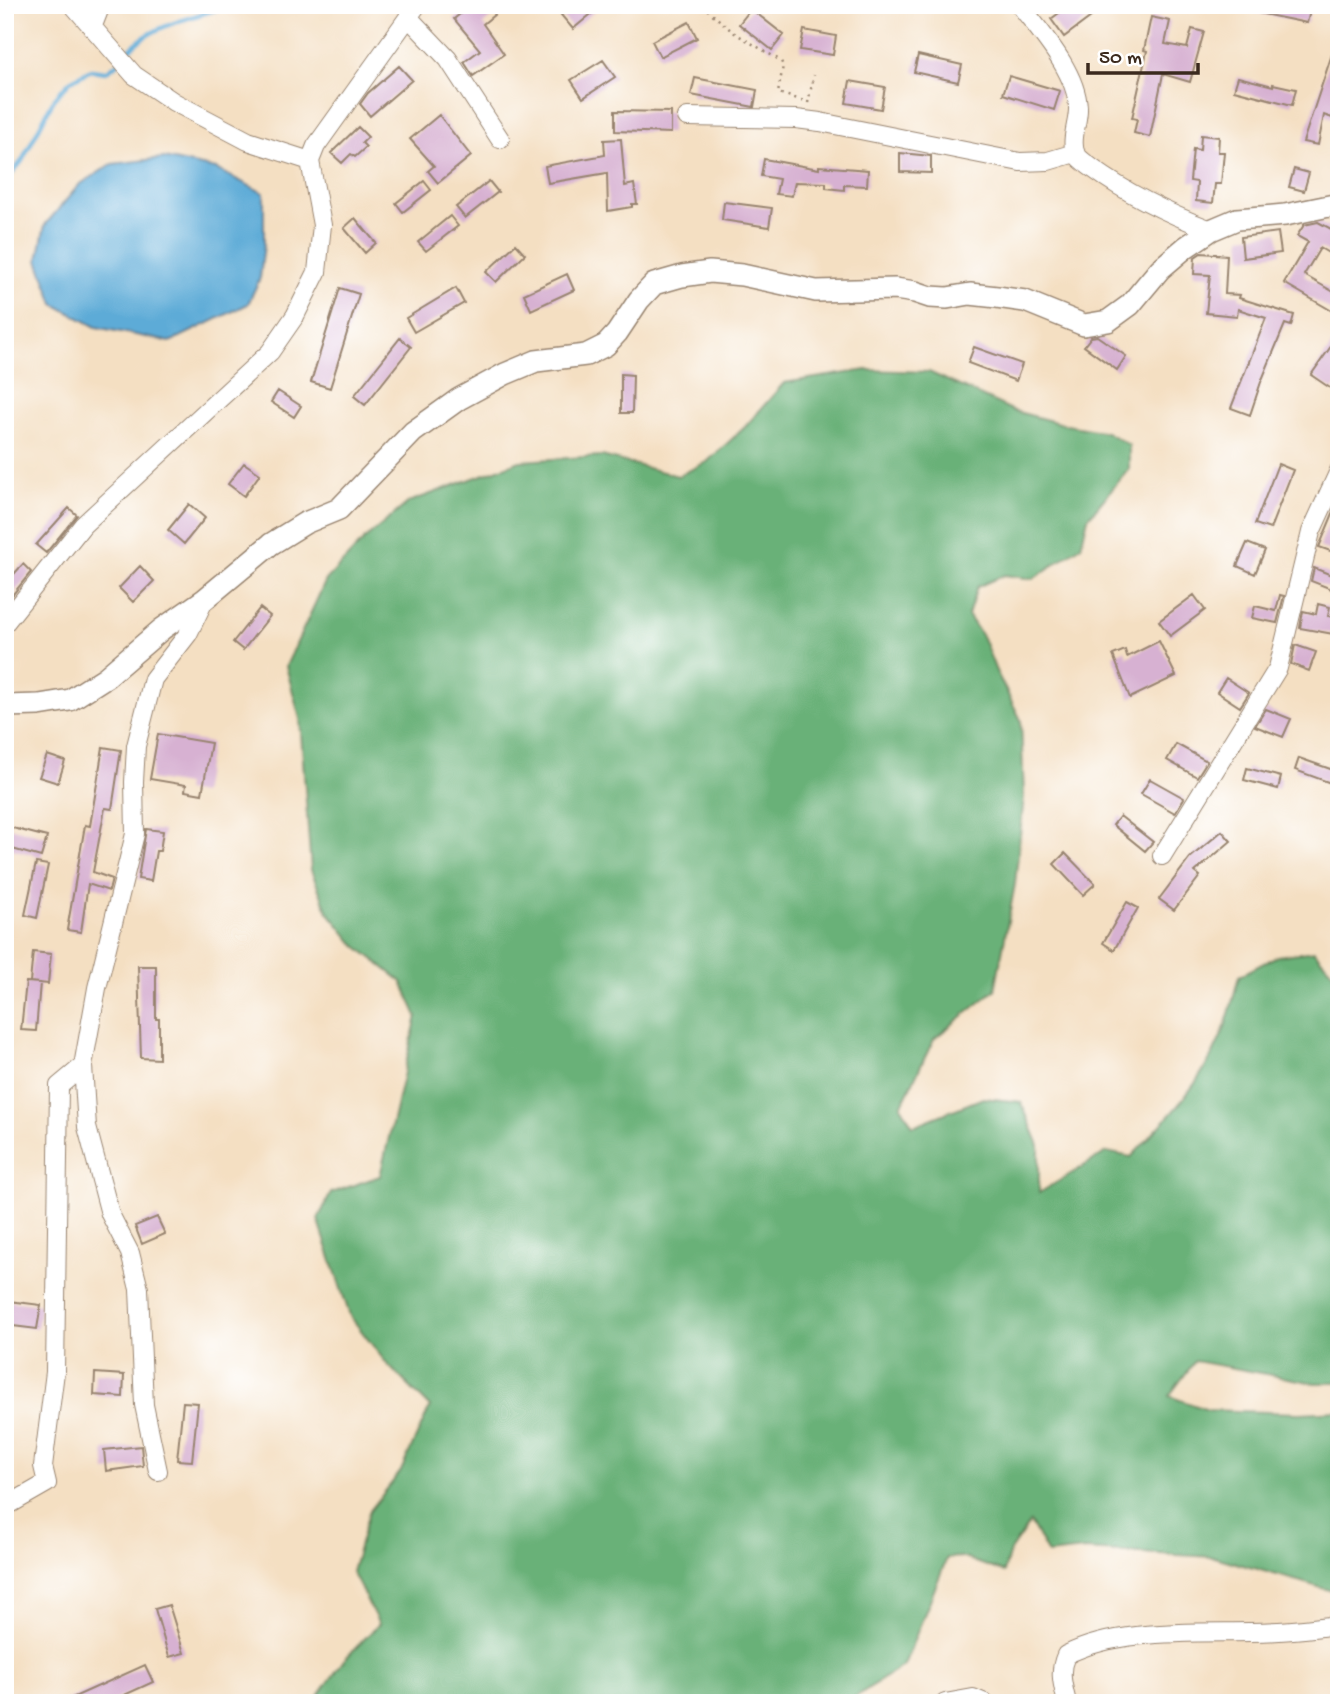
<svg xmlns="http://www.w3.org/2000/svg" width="1344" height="1708" viewBox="0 0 1344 1708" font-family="'Gochi Hand',sans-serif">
<rect width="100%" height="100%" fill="#fff"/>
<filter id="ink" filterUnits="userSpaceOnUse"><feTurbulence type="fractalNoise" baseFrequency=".0143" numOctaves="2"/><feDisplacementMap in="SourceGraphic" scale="14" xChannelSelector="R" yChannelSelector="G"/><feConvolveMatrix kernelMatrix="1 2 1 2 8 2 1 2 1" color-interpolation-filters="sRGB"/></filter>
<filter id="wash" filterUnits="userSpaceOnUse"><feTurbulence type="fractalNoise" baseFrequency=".00686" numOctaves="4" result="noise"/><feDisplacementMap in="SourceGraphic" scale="28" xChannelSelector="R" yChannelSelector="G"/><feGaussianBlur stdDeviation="1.57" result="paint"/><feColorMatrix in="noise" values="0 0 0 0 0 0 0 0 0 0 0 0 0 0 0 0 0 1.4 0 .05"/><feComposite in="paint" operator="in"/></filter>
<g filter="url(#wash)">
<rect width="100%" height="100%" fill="#f4dfc2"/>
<!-- forest -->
<path fill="#69b178" stroke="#526e4b" stroke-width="2" d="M 866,370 L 929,372 L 1014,411 L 1067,425 L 1106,432 L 1129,445 L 1129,469 L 1088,518 L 1081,546 L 1033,579 L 1004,575 L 977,587 L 968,615 L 983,638 L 996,671 L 1021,720 L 1024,796 L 1015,884 L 995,990 L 934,1039 L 901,1106 L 913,1126 L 983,1098 L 1021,1102 L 1039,1145 L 1039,1193 L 1107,1152 L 1131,1157 C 1165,1121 1200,1086 1220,1039 C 1229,1020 1233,997 1239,976 L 1277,956 L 1314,951 L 1339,979 L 1339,1383 L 1315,1383 L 1195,1361 L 1169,1396 L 1208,1410 L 1300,1413 L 1339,1411 L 1339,1593 L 1215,1557 L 1084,1550 L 1048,1554 L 1030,1522 L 1010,1551 L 1004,1572 L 961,1557 L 947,1558 L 904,1665 L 846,1703 L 314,1703 L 344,1660 L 379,1624 L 352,1572 L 369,1512 L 401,1471 L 430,1407 L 387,1364 L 350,1316 L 318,1219 L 331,1193 L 380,1176 L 417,1016 L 402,982 L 355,945 L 328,912 L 311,870 L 300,719 L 286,666 L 326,580 L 365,539 L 409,502 L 520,461 L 602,456 L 678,476 L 707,462 L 745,427 L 784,383 Z"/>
<!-- water -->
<path fill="#5dabd7" stroke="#4c6a7a" stroke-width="2" d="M 164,158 L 216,169 L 264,193 L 264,244 L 260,278 L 248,304 L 170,342 L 96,327 L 54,304 L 38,260 L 45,225 L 79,185 L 112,164 Z"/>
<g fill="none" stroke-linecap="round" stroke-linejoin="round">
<!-- stream -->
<path stroke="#5dabd7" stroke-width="4.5" d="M 124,57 C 143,26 198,16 231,5
M 5,182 L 22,161 L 54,99 L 70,81 L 91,70 L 106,72 L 118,63"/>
</g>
<g id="blocks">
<!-- building -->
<path fill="#d7b1d2" d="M 471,5 L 506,5 L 483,24 L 504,54 L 473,76 L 464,62 L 480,50 L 454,19 Z
M 574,5 L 602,5 L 573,29 L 561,15 Z
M 1070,5 L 1107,5 L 1064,37 L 1051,19 Z
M 1249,5 L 1282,5 L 1310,11 L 1307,23 L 1248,11 Z
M 751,9 L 784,35 L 772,50 L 739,24 Z
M 1151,17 L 1170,21 L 1165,44 L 1187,48 L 1192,29 L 1204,32 L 1190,82 L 1163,74 L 1150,137 L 1134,133 L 1137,119 L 1132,118 L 1147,51 L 1144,50 Z
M 689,22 L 697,38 L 660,57 L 652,41 Z
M 804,30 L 836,36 L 833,55 L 800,50 Z
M 1336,42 L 1339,43 L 1339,98 L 1332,118 L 1324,115 L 1318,145 L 1303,142 Z
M 918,55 L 962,65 L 958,82 L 914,72 Z
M 603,60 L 615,77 L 583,98 L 571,80 Z
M 399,66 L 412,80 L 370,116 L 360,104 L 368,93 Z
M 1009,76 L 1060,91 L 1054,110 L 1003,94 Z
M 1238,77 L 1273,86 L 1273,84 L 1296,89 L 1292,105 L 1234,90 Z
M 695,78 L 757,90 L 754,107 L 691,95 Z
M 850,81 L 885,87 L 881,109 L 846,103 Z
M 615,111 L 671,112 L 671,133 L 615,131 Z
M 439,115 L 471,156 L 438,183 L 428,171 L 434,166 L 410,139 Z
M 358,127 L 368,137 L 362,143 L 366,147 L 355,157 L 351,154 L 342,163 L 331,153 Z
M 1201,135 L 1219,137 L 1218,152 L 1224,152 L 1221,184 L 1215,184 L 1213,203 L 1196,201 L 1197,182 L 1190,181 L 1193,149 L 1200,150 Z
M 621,139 L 625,186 L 634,184 L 637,204 L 632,204 L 632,207 L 608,211 L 607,173 L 548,183 L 545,166 L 605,155 L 604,140 Z
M 900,153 L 931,156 L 931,173 L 900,172 Z
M 764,159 L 819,169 L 819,166 L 868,170 L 867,186 L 844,185 L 844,190 L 826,188 L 826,183 L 795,182 L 792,196 L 776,194 L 779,179 L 761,176 Z
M 1294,169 L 1309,173 L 1304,191 L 1289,187 Z
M 424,181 L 431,190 L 403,212 L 396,203 Z
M 489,181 L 498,192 L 465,218 L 456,207 Z
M 724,202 L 772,208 L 769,227 L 722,220 Z
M 450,216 L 458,226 L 426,251 L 418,242 Z
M 355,218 L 376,243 L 365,253 L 344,228 Z
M 1318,222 L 1339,233 L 1339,244 L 1332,255 L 1320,248 L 1304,275 L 1339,295 L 1339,315 L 1284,283 L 1308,242 L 1297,236 L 1304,225 Z
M 1278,232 L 1281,253 L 1243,258 L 1241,237 Z
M 516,244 L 525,254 L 496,282 L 486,272 Z
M 1201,253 L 1227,255 L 1225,294 L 1240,295 L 1239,298 L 1294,315 L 1291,326 L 1285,324 L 1261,382 L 1250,415 L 1231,408 L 1266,318 L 1238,309 L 1237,316 L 1206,313 L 1210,275 L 1194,274 L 1195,257 Z
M 567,274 L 574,290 L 531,310 L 524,294 Z
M 340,288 L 359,294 L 330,388 L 311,382 Z
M 456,288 L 464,303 L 414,332 L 406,318 Z
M 1339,335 L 1339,382 L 1333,390 L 1311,375 Z
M 1097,336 L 1126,356 L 1117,370 L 1084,346 L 1091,337 Z
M 400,338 L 411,347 L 365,405 L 354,396 Z
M 974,347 L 1022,364 L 1016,381 L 968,363 Z
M 621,374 L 633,375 L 632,413 L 621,413 Z
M 278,391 L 301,406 L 294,417 L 271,402 Z
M 244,463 L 260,474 L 244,496 L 228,484 Z
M 1278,464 L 1293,470 L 1270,529 L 1255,524 Z
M 1339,499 L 1339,554 L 1319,547 Z
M 189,504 L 205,518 L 184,544 L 168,530 Z
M 69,508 L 77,515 L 46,553 L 36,545 Z
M 1247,543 L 1265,550 L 1255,574 L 1237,566 Z
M 23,564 L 31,572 L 5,604 L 5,584 Z
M 140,566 L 154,581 L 133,602 L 119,588 Z
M 1314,568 L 1339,578 L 1339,592 L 1311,581 Z
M 1194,595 L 1205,610 L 1170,636 L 1159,621 Z
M 1280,595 L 1284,596 L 1277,623 L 1252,618 L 1255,606 L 1276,611 Z
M 1318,604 L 1330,607 L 1328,616 L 1339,618 L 1339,635 L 1300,628 L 1303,611 L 1316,614 Z
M 260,608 L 270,616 L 243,650 L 233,642 Z
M 1159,641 L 1176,676 L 1130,698 L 1113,655 L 1125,650 L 1127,657 Z
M 1295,645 L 1316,652 L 1309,671 L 1291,664 Z
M 1226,678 L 1249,693 L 1240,707 L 1217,692 Z
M 1266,709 L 1291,719 L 1283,737 L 1255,726 Z
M 158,734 L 211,743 L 202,794 L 185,791 L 186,785 L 150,779 Z
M 1176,744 L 1207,761 L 1197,777 L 1167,760 Z
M 103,747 L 121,750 L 112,809 L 105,808 L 93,872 L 112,879 L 109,891 L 88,884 L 81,932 L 67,930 L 85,825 L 90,826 Z
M 47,755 L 65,761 L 58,783 L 39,777 Z
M 1299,758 L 1339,772 L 1339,786 L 1295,770 Z
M 1247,768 L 1281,777 L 1278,789 L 1244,780 Z
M 1150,779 L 1184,798 L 1175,813 L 1141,794 Z
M 1120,816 L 1153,842 L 1145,851 L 1113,825 Z
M 5,826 L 47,837 L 41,857 L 5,847 Z
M 146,829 L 163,831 L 160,851 L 156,851 L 151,881 L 138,879 Z
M 1222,831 L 1231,841 L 1195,872 L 1200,876 L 1174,910 L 1159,899 L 1190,858 Z
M 1065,853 L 1095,884 L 1083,895 L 1054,864 Z
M 36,863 L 48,865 L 37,918 L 25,915 Z
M 1127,902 L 1138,908 L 1114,950 L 1103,943 Z
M 33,952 L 51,954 L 48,984 L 30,982 Z
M 138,966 L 156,966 L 156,1019 L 159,1019 L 159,1059 L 141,1058 Z
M 26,982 L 40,983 L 36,1031 L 21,1030 Z
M 157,1217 L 165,1234 L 142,1244 L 135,1226 Z
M 9,1301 L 41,1305 L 37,1329 L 5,1325 L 5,1309 L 7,1309 Z
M 95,1373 L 124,1375 L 123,1397 L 94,1395 Z
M 183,1402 L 198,1403 L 192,1461 L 177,1460 Z
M 141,1446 L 143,1466 L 106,1471 L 104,1450 Z
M 169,1605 L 184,1653 L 169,1657 L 155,1609 Z
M 145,1665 L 153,1682 L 107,1703 L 61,1703 Z"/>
</g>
</g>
<g filter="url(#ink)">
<use href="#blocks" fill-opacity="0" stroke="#988470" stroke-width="2"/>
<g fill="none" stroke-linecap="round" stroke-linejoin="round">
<defs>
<path id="minor" d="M 73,5 L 134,75 L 174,102 L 248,141 L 310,161
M 1020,5 C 1041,33 1076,71 1078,107 C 1079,121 1069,141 1076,154 C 1080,160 1087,164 1092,168 C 1129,195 1169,214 1211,230
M 408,17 L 448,59 L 500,139
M 92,28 L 101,5
M 687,117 L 796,119 L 820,122 L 1020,162 L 1048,161 L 1075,153
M 5,623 L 83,525 L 270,352 L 295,316 L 317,272 L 322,225 L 310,161 L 316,146 L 417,5
M 1162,856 L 1278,668 L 1311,532 L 1339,471
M 83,1066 L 87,1127 L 110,1214 L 130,1253 L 139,1289 L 144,1405 L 158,1471
M 5,1507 L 47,1483 L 43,1466 L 55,1372 L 59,1086 L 83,1066 L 97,988 L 135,834 L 134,782 L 136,746 L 153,679 L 188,634 L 205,599
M 945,1703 L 973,1698 L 985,1703
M 1067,1703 C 1063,1685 1058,1673 1066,1655 C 1124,1625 1214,1635 1279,1631 C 1299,1630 1319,1627 1339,1625"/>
<path id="tertiary" d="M 5,706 L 39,705 L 70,700 L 106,677 L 162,629 L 205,599 L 271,544 L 305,523 L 339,509 L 413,432 L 459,399 L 505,374 L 536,361 L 586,355 L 606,345 L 617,333 L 639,300 L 654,284 L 682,276 L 710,272 L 742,275 L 816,291 L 895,289 L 915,292 L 930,297 L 947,298 L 970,294 L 997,297 L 1025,301 L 1084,325 L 1108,321 L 1130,305 L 1160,269 L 1186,247 L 1211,230 L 1237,219 L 1285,215 L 1339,204"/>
</defs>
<!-- minor casing -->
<use href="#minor" stroke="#988470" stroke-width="20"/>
<!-- tertiary casing -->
<use href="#tertiary" stroke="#988470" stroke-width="24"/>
<!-- path -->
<path stroke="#988470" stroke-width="2.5" stroke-dasharray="2 5" stroke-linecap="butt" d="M 702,5 L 733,32 L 781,61 L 783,66 L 778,93 L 808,102
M 808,103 L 814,75"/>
<!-- minor -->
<use href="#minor" stroke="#fff" stroke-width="18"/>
<!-- tertiary -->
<use href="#tertiary" stroke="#fff" stroke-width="21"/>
</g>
</g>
<!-- margin -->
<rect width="1344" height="1708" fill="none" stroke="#fff" stroke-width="28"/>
<!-- scale -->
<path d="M1088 63v10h110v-10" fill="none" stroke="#3b2a1e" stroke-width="3.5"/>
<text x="1099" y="63" font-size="21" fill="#3b2a1e" stroke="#ffffff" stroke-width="5" paint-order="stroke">50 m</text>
</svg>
